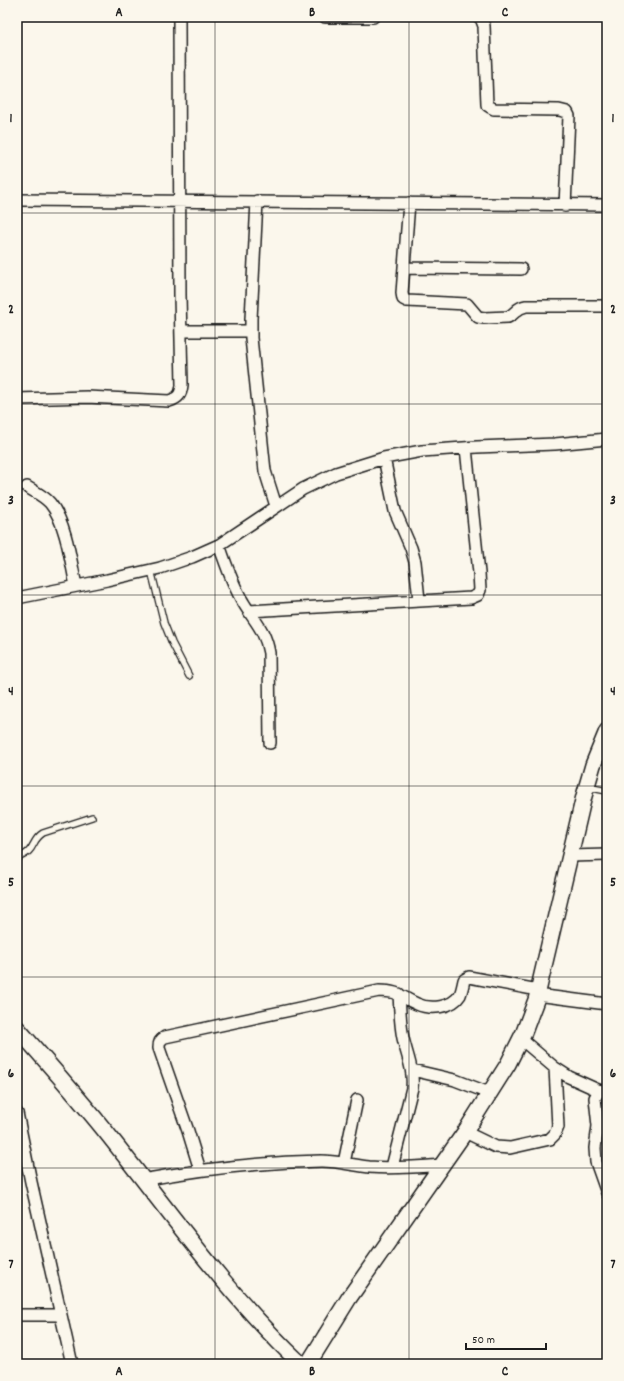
<svg xmlns="http://www.w3.org/2000/svg" width="624" height="1381" viewBox="0 0 624 1381" font-family="Dekko,sans-serif">
<rect width="100%" height="100%" fill="#fbf7ec"/>
<filter id="ink" filterUnits="userSpaceOnUse"><feTurbulence type="fractalNoise" baseFrequency=".025" numOctaves="2"/><feDisplacementMap in="SourceGraphic" scale="8" xChannelSelector="R" yChannelSelector="G"/><feConvolveMatrix kernelMatrix="1 2 1 2 8 2 1 2 1" color-interpolation-filters="sRGB"/></filter>
<g filter="url(#ink)">
<g fill="none" stroke-linecap="round" stroke-linejoin="round">
<defs>
<path id="lane" d="M 151,570 L 164,623 L 172,643 L 189,676
M 587,787 L 607,791
M 17,858 C 37,851 30,841 43,833 L 92,817"/>
<path id="street" d="M 325,17 L 373,17
M 479,17 L 481,18 L 484,26 L 487,105 L 490,107 L 494,109 L 559,110 L 567,112 L 569,116 L 565,206
M 17,200 L 607,205
M 257,201 L 251,319 L 251,338 L 265,471 L 276,506
M 409,203 L 402,293 L 403,299 L 407,301 L 467,304 L 478,317 L 484,318 L 508,317 C 517,313 515,308 526,306 L 602,306
M 404,268 L 521,269
M 181,331 L 251,331
M 17,399 L 87,397 L 169,401 C 179,398 181,394 182,385 L 180,295 L 179,17
M 384,458 L 395,511 L 411,548 L 415,562 L 419,600
M 27,487 C 35,492 44,496 50,503 C 66,522 71,562 76,586
M 219,545 C 226,564 232,584 243,602 C 254,621 265,629 269,653 L 270,743
M 17,598 L 107,580 L 160,568 L 192,557 L 219,545 L 303,489 L 336,473 L 384,458 L 422,451 L 477,447 L 555,444 L 607,439
M 249,611 L 471,598 L 478,595 L 480,590 L 479,573 L 466,448
M 570,856 L 607,855
M 537,995 L 607,1004
M 521,1039 L 555,1068 L 569,1077 L 600,1091
M 412,1070 L 455,1080 L 489,1093
M 607,1090 L 600,1091 L 597,1094 L 595,1098 L 598,1126 L 595,1148 L 596,1162 L 607,1193
M 17,1113 L 31,1182 L 72,1364
M 465,1132 L 496,1147 L 510,1148 L 550,1139 L 555,1134 L 558,1127 L 555,1068
M 344,1163 L 357,1100
M 392,1167 L 412,1088 C 414,1070 407,1056 403,1038 C 400,1024 400,1009 399,994
M 200,1170 L 188,1131 L 159,1048 C 159,1042 160,1040 165,1037 L 379,991 C 400,991 400,997 417,1004 C 430,1010 452,1008 460,995 C 462,990 463,985 464,980 L 469,977 L 538,990
M 142,1180 C 201,1169 261,1162 321,1161 C 337,1161 353,1165 369,1167 C 393,1169 418,1167 442,1165
M 17,1315 L 61,1315"/>
<path id="secondary" d="M 17,1028 C 47,1062 77,1096 106,1132 C 169,1211 227,1294 301,1364
M 308,1364 L 349,1298 L 465,1132 L 508,1064 L 524,1032 L 536,1000 L 584,796 L 593,765 L 607,731"/>
</defs>
<!-- lane casing -->
<use href="#lane" stroke="#1c1c1c" stroke-width="8"/>
<!-- street casing -->
<use href="#street" stroke="#1c1c1c" stroke-width="14"/>
<!-- secondary casing -->
<use href="#secondary" stroke="#1c1c1c" stroke-width="18"/>
<!-- lane -->
<use href="#lane" stroke="#fbf7ec" stroke-width="5.5"/>
<!-- street -->
<use href="#street" stroke="#fbf7ec" stroke-width="11"/>
<!-- secondary -->
<use href="#secondary" stroke="#fbf7ec" stroke-width="15"/>
</g>
</g>
<!-- grid -->
<path fill="none" stroke="#1c1c1c" stroke-width="1" stroke-opacity="0.55" d="M 215,17 L 215,1364M 409,17 L 409,1364M 17,213 L 607,213M 17,404 L 607,404M 17,595 L 607,595M 17,786 L 607,786M 17,977 L 607,977M 17,1168 L 607,1168"/>
<!-- margin -->
<rect width="624" height="1381" fill="none" stroke="#fbf7ec" stroke-width="44"/>
<!-- scale -->
<path d="M466 1343v6h80v-6" fill="none" stroke="#1c1c1c" stroke-width="2"/>
<text x="472" y="1343" font-size="12" fill="#1c1c1c" stroke="#fbf7ec" stroke-width="3" paint-order="stroke">50 m</text>
<rect x="22" y="22" width="580" height="1337" fill="none" stroke="#1c1c1c" stroke-width="1.5"/>
<g font-size="13" text-anchor="middle" font-weight="bold" fill="#1c1c1c">
<text x="119" y="16">A</text>
<text x="312" y="16">B</text>
<text x="505" y="16">C</text>
<text x="11" y="122">1</text>
<text x="613" y="122">1</text>
<text x="11" y="313">2</text>
<text x="613" y="313">2</text>
<text x="11" y="504">3</text>
<text x="613" y="504">3</text>
<text x="11" y="695">4</text>
<text x="613" y="695">4</text>
<text x="11" y="886">5</text>
<text x="613" y="886">5</text>
<text x="11" y="1077">6</text>
<text x="613" y="1077">6</text>
<text x="11" y="1268">7</text>
<text x="613" y="1268">7</text>
<text x="119" y="1375">A</text>
<text x="312" y="1375">B</text>
<text x="505" y="1375">C</text>
</g>
</svg>
